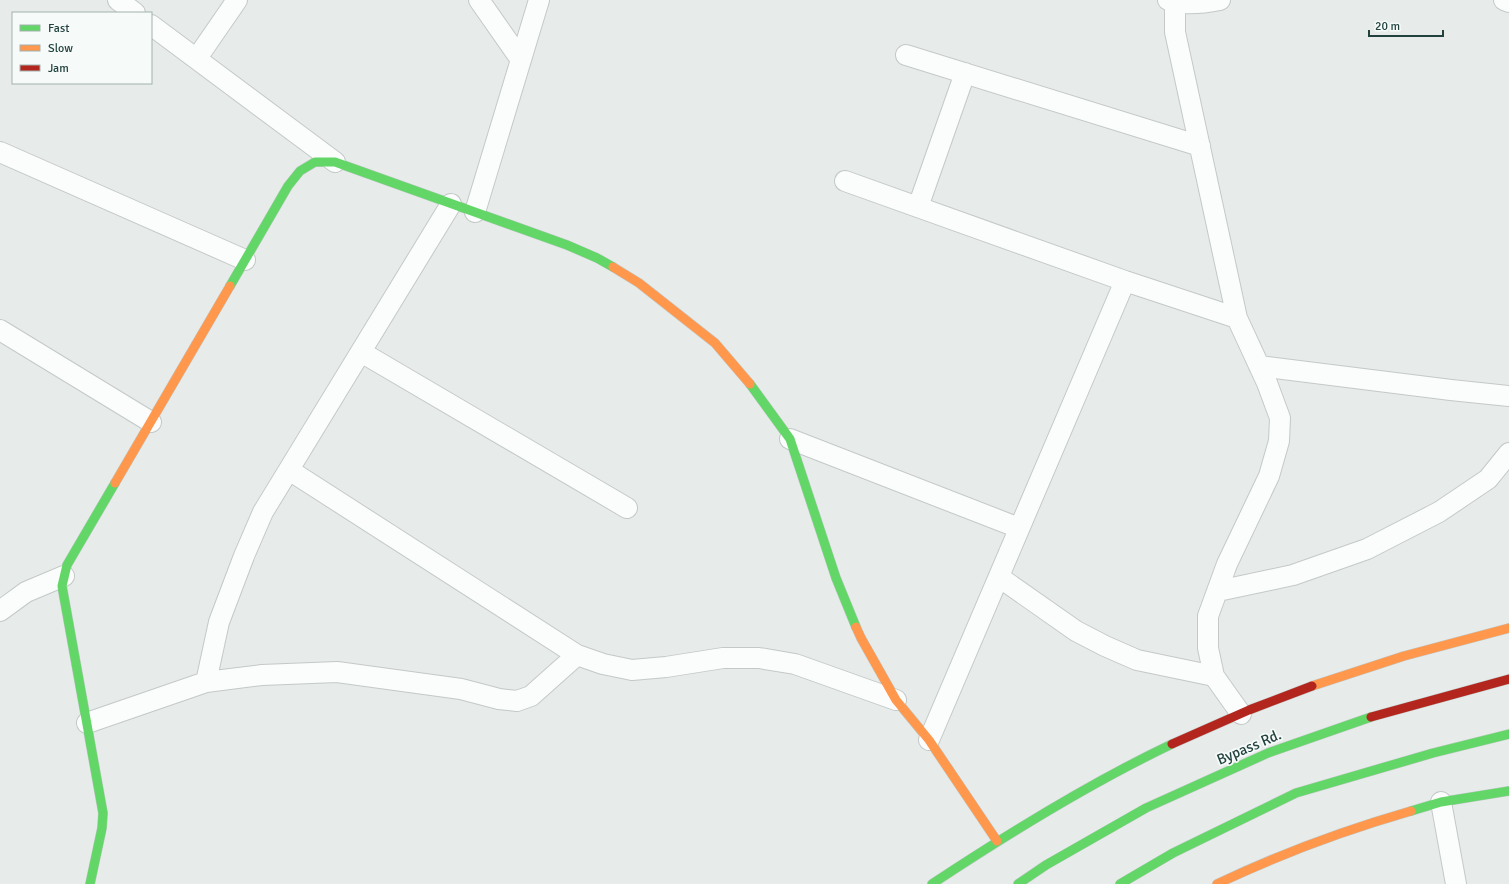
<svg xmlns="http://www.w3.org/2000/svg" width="1509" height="884" viewBox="0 0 1509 884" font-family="Signika,sans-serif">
<rect width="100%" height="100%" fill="#e7eceb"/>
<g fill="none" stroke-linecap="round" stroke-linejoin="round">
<defs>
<path id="street" d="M 118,0 L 135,13
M 479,0 L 521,60
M 1168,0 C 1184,6 1205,3 1220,0
M 1175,0 L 1175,32 L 1237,318 L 1267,383 L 1280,418 L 1279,441 L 1269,476 L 1227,564 L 1208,616 L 1208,648 L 1214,676 L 1241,714
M 1504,0 L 1509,2
M 151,25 L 335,162
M 906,55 L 1200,146
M 197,58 L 237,0
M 0,152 L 245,260
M 845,181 L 1125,281 L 1237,318
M 918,207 L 965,73
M 475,212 L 539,0
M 0,330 L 151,422
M 361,352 L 627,508
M 1259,366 L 1451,390 L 1509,396
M 790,439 L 1019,528
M 289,470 L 577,655 L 603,664 L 632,670 L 666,667 L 723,658 L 759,658 L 795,664 L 896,700
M 999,577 L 1076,631 L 1105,646 L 1137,660 L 1214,676
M 1218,591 L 1293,575 L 1367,549 L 1439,512 L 1488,479 L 1509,453
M 0,611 L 26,592 L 64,576
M 206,682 L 219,622 L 244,556 L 263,512 L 451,204
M 87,723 L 206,682 L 262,675 L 337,672 L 461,689 L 499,699 L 517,701 L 531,696 L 577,655
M 929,740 L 1125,281
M 1441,802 L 1456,884"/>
<path id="fast" d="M 230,286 L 288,186 L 300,171 L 315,162 L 335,162 L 567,245 L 597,258 L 613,267
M 750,384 L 790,439 L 836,578 L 856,627
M 1411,811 L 1441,802 L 1509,791
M 90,884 L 102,828 L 103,813 L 62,586 L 67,565 L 115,483
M 932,884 C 1009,833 1088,784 1172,744
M 1018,884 L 1046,865 L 1146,808 L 1268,753 L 1371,717
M 1120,884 L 1173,853 L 1296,793 L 1433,753 L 1509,734"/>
<path id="slow" d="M 613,267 L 639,283 L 715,343 L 750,384
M 115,483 L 230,286
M 856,627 L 861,638 L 896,700 L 929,740 L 997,841
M 1312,686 L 1404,656 L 1509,628
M 1217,884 C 1280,854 1345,830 1411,811"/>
<path id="jam" d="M 1371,717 L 1509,679
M 1172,744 L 1249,710 L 1312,686"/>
</defs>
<!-- street casing -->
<use href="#street" stroke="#c4c9c8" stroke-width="22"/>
<!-- fast casing -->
<use href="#fast" stroke="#c2cac8" stroke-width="10"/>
<!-- slow casing -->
<use href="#slow" stroke="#c2cac8" stroke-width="10"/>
<!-- jam casing -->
<use href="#jam" stroke="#c2cac8" stroke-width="10"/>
<!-- street -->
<use href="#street" stroke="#fbfcfc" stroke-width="20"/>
<!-- fast -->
<use href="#fast" stroke="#63d668" stroke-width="9"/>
<!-- slow -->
<use href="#slow" stroke="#ff974d" stroke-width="9"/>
<!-- jam -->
<use href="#jam" stroke="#b3261e" stroke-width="9"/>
</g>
<g text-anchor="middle" stroke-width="3.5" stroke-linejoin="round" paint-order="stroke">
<!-- street labels -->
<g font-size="15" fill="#22423e" stroke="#f6fbf9">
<text transform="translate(1249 747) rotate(-23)" y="5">Bypass Rd.</text>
</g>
</g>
<!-- legend -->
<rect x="12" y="12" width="140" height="72" fill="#f6fbf9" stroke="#a1b1ae"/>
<rect x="20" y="25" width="20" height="6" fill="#63d668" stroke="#a1b1ae"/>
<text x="48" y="32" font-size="12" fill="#22423e">Fast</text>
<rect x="20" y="45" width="20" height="6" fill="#ff974d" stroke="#a1b1ae"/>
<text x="48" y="52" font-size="12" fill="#22423e">Slow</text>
<rect x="20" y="65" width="20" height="6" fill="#b3261e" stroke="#a1b1ae"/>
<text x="48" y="72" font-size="12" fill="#22423e">Jam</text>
<!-- scale -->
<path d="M1369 30v6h74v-6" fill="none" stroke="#22423e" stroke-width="2"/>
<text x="1375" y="30" font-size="12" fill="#22423e" stroke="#f6fbf9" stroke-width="3" paint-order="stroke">20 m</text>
</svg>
